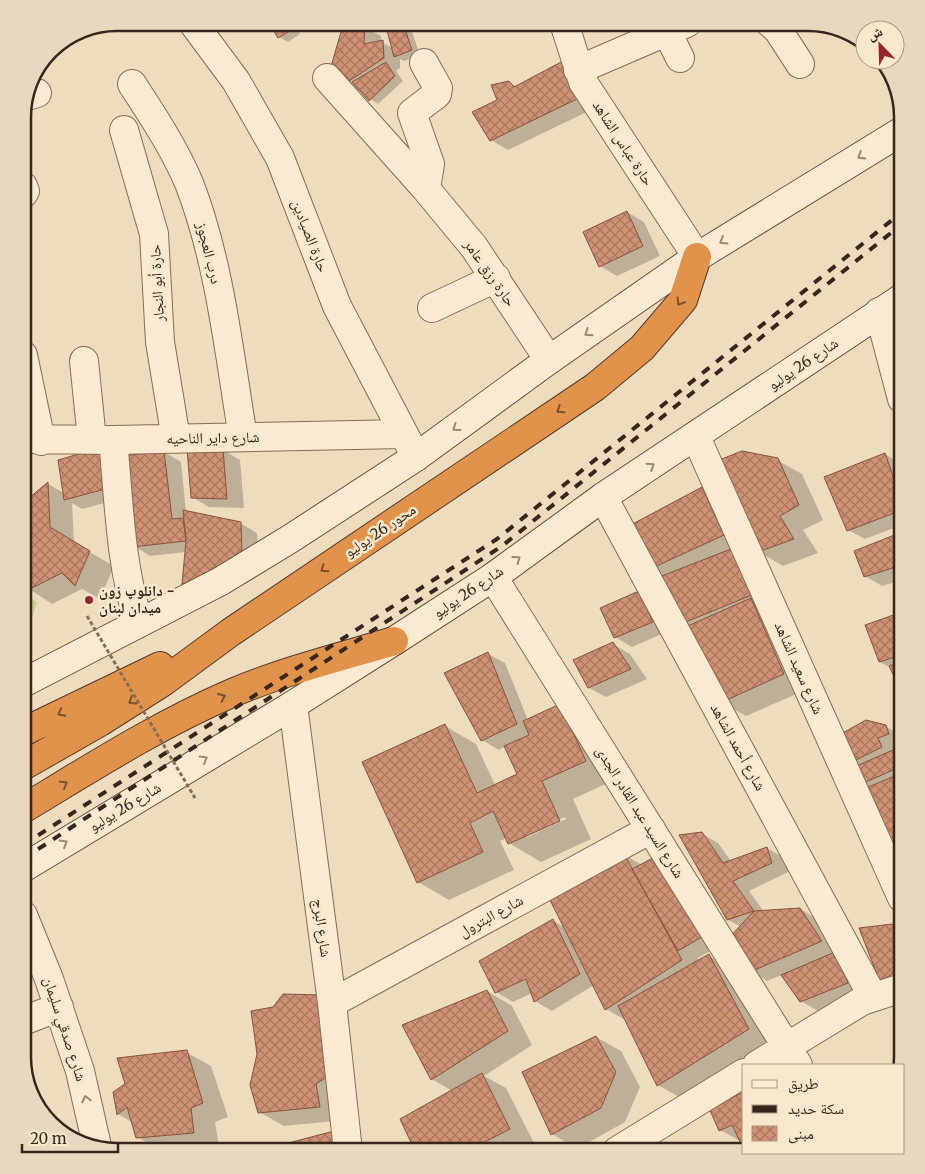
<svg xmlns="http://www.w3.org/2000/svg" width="925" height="1174" viewBox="0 0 925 1174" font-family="Merriweather,'Noto Naskh Arabic',serif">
<defs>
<pattern id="building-cross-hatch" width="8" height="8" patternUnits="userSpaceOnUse" patternTransform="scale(1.25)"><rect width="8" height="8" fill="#ce9173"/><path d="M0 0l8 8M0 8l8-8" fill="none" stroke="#a8765e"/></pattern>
</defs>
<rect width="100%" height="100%" fill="#eedcbe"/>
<!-- grass -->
<path fill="#cacc92" d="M 23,590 L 37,603 L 28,628 L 23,621 Z"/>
<!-- shadow -->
<path fill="#0003" fill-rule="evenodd" d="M 270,23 L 293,23 L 300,34 L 288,42 L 279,37 Z
M 386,23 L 409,23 L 420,55 L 404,61 L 400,59 L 400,68 L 396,71 L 403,81 L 378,104 L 346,82 L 364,27 L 381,36 L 381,42 L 393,48 Z
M 563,63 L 595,108 L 508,150 L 491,140 L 509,82 L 517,87 Z
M 627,212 L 644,222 L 660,256 L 617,276 L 600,266 L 585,233 Z
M 23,325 L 41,389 L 23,398 Z
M 102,448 L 119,458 L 122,465 L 119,472 L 123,498 L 82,509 L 72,503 L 74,543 L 114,566 L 100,599 L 82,589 L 52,604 L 23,585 L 23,505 L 48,484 L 64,493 L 59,461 ZM 112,486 L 113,488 L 78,497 L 78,495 Z
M 223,450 L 240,460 L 244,508 L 209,507 L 192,497 Z
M 164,452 L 181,462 L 186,512 L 240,523 L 257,533 L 259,565 L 200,592 L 183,583 L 186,552 L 150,556 L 134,546 Z
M 885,454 L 901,464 L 902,467 L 902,525 L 865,539 L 848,530 Z
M 777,460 L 802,474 L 823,520 L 803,530 L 818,553 L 783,566 L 758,551 Z
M 702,488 L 718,498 L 740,545 L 730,550 L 808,689 L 746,716 L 721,702 L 691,626 L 684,622 L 665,576 L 651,568 Z
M 902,533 L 902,580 L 882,586 L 865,576 L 856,552 Z
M 639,592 L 669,631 L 632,647 L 615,637 L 601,608 Z
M 902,614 L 902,690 L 891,668 L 880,662 L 867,626 Z
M 23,624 L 29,634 L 23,633 Z
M 613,644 L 630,654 L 647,679 L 606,697 L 589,688 Z
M 488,654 L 505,663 L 528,720 L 560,706 L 617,779 L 573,799 L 591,839 L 541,862 L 509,843 L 507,838 L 500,841 L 514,870 L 449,900 L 418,882 L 445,726 L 476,744 L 495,785 L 519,775 L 506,746 L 499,750 L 482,740 ZM 565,817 L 566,819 L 527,837 L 527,834 Z
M 885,726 L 902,736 L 902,745 L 894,748 L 895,750 L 902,748 L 902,846 L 893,841 L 851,762 Z
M 701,833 L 718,843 L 731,861 L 767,848 L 784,858 L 788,872 L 749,891 L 764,912 L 800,909 L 817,919 L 864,993 L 818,1011 L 801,1001 L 782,975 L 767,981 L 750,971 L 741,927 L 728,920 Z
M 623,854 L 642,865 L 726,942 L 698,958 L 699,961 L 709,956 L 733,970 L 773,1043 L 683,1099 L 658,1085 L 627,1021 L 606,1009 L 594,985 L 552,1011 L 535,1001 L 532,993 L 513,1002 L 496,992 L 553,921 L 566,928 Z
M 892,925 L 902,931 L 902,988 L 881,981 Z
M 487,991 L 512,1006 L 532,1045 L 484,1076 L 506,1088 L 534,1143 L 518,1151 L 416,1151 L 402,1119 L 452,1091 L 432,1079 Z
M 321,997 L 344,1120 L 284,1126 L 259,1112 Z
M 596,1037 L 621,1051 L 640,1087 L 625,1122 L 577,1149 L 552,1134 Z
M 186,1052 L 211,1066 L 228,1117 L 215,1122 L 219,1146 L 162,1151 L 137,1137 L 133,1123 L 118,1114 Z
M 744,1094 L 742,1142 L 720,1130 Z
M 334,1133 L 359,1151 L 263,1151 Z"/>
<!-- building -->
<path fill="url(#building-cross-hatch)" stroke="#86533c" d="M 269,23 L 289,23 L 293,29 L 278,38 Z
M 385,23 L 403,23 L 412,50 L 394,57 Z
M 343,25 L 365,25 L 364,44 L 383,40 L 384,58 L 346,83 L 330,70 Z
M 563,61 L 579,98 L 490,141 L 472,112 L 497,100 L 491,85 L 509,81 L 514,87 Z
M 386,62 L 395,76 L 369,101 L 352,82 Z
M 627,211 L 643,246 L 599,267 L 583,232 Z
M 103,447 L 106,489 L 64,500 L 58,460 Z
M 187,449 L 223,449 L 227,499 L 191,498 Z
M 164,451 L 172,519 L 183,518 L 186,541 L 132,547 L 123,456 Z
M 742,451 L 778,458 L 799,505 L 780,516 L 794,539 L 758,552 L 714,462 Z
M 885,453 L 902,502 L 902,510 L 847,531 L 824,477 Z
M 48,482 L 50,527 L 90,551 L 75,586 L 62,573 L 26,591 L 23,587 L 23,503 Z
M 702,487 L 724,535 L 650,569 L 627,527 Z
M 183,510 L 241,522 L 242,555 L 214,573 L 182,584 L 186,541 Z
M 902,532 L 902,565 L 864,577 L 854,551 Z
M 731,549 L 752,595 L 683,623 L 659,577 Z
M 639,591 L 653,622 L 614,638 L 600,608 Z
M 751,598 L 784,674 L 720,703 L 681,629 Z
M 902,612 L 902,655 L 879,662 L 865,625 Z
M 613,642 L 631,669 L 588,688 L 573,660 Z
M 488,652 L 517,724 L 481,741 L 444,673 Z
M 902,661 L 902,693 L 889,666 Z
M 560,704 L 586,761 L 542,781 L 560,821 L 508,844 L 493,811 L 470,823 L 483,852 L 417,883 L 362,762 L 445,724 L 477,793 L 517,774 L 504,746 L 529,735 L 523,721 Z
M 866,720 L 886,725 L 889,734 L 878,738 L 882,747 L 850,763 L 839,735 Z
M 902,746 L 902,766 L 857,786 L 852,768 Z
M 902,773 L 902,838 L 892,842 L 866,788 Z
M 702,832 L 723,863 L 767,847 L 772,863 L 733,881 L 754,911 L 727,920 L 679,835 Z
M 623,852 L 682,960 L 605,1010 L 548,896 Z
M 662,853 L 710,932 L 678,951 L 632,869 Z
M 800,908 L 822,941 L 750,972 L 727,940 L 754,911 Z
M 553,919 L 580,974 L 534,1002 L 526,979 L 495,993 L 479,961 Z
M 892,924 L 902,939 L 902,967 L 880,982 L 859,928 Z
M 835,952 L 848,983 L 800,1002 L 781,975 Z
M 709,954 L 749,1029 L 657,1086 L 618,1006 Z
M 487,990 L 508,1031 L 431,1080 L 402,1025 Z
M 283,994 L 321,995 L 330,1075 L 316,1084 L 320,1107 L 258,1113 L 250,1085 L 257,1054 L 251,1011 L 273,1007 Z
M 596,1036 L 616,1072 L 601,1108 L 551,1135 L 522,1072 Z
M 187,1050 L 203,1103 L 191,1108 L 194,1133 L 136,1138 L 127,1107 L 117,1115 L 113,1092 L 125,1084 L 117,1058 Z
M 482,1073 L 510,1129 L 467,1151 L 415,1151 L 400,1119 Z
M 744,1092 L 744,1150 L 732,1125 L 719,1131 L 709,1108 Z
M 334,1131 L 337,1151 L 258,1151 Z"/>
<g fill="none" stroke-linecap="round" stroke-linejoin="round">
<defs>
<path id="street" d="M 193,23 L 236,81 L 280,158 L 337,306 L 416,457
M 564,23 L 583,82 L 697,257
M 770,23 L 778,30 L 800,64
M 667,32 L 680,58
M 424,63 L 438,88 L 437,94 L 412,113 L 430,164 L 426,189
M 578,70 L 687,23
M 327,78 L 426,189 L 474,247 L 549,360
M 132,84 C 153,116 174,148 189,183 C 220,263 229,353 243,437
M 27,96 L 37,93
M 124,130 L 154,234 L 160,342 L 176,439
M 23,194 L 25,191 L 23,186
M 432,308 L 496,278
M 879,312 L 902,399
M 23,355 L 41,441
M 84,361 L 92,440
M 696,437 L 902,898
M 23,439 L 113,440 L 404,434
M 113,440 C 119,501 120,564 139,623
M 603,497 L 873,997
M 493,577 L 798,1065
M 293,705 L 332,1003 L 348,1151
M 23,915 L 49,979 L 80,1071 L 97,1146
M 332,1003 L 651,829
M 23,1021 L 59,1007
M 757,1065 L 862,1001 L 902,988
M 617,1151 L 744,1073"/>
<path id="secondary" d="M 23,683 L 221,581 L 290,539 L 416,457 L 549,360 L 697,257 L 902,131
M 23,868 L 293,705 L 394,641 L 493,577 L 603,497 L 902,298"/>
<path id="highway" d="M 23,732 L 160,666
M 23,766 L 100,722 L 163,682 L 231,632 L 595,387 L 642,348 L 683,300 L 697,257
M 23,809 C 91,768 158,725 232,693 C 284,671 340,657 394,641"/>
</defs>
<!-- street casing -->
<use href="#street" stroke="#876c56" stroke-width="30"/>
<!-- secondary casing -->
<use href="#secondary" stroke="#684d3a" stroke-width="30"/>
<!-- highway casing -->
<use href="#highway" stroke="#543b2b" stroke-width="30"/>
<!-- street -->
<use href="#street" stroke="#f9ead1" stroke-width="28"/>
<!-- secondary -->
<use href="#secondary" stroke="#f9ead1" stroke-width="28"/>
<!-- highway -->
<use href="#highway" stroke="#e1924b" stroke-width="28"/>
<!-- rail -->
<path stroke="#36261b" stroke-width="4" stroke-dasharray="9 9" stroke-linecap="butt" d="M 23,845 L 497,539 L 902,212
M 23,859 L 502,546 L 902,224"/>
<!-- path-bridge -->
<path stroke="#876c56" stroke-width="3" stroke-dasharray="4 2.5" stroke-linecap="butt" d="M 87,616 L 195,798"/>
</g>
<!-- one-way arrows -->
<defs><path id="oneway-chevron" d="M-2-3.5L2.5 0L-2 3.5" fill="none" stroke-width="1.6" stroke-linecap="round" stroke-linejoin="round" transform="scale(1.25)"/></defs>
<g stroke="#988876">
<use href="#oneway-chevron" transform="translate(861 156) rotate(148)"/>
<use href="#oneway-chevron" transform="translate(723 241) rotate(148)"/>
<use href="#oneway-chevron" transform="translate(588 333) rotate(145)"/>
<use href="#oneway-chevron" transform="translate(456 428) rotate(144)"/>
<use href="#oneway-chevron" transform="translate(651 466) rotate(-33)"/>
<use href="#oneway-chevron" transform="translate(517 559) rotate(-36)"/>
<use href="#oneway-chevron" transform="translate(204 759) rotate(-31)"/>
<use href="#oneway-chevron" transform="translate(64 843) rotate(-31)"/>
<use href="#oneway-chevron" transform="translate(86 1099) rotate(-103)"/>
</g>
<g stroke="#7a512e">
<use href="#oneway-chevron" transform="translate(680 302) rotate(122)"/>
<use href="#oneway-chevron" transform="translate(560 410) rotate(146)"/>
<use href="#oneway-chevron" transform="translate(324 569) rotate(146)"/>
<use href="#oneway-chevron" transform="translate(222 697) rotate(-24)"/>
<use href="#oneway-chevron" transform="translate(132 701) rotate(148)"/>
<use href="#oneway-chevron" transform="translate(61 713) rotate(154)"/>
<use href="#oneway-chevron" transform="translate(64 784) rotate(-31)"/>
</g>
<!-- markers -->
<circle fill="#972530" stroke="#f6e7cd" stroke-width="2" cx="89" cy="600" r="5"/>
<g text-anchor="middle" stroke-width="5" stroke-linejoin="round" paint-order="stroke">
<!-- street labels -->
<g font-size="15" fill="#36261b" stroke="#f6e7cd">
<text transform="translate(623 143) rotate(57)" y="5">حارة عباس الشاهد</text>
<text transform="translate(310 236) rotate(69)" y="5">حارة الصيادين</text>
<text transform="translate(209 253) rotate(76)" y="5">درب العجوز</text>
<text transform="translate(490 273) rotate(55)" y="5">حارة رزق عامر</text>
<text transform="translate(157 283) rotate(-93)" y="5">حارة أبو النجار</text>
<text transform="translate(803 364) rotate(-34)" y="5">شارع 26 يوليو</text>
<text transform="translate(213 438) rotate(-1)" y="5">شارع داير الناحيه</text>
<text transform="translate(380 531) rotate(-34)" y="5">محور 26 يوليو</text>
<text transform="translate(468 592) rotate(-34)" y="5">شارع 26 يوليو</text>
<text transform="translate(799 668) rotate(66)" y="5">شارع سعيد الشاهد</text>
<text transform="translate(738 747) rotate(61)" y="5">شارع أحمد الشاهد</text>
<text transform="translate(125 807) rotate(-31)" y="5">شارع 26 يوليو</text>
<text transform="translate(640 812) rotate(58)" y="5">شارع السيد عبد القادر الجدى</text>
<text transform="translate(491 916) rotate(-29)" y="5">شارع البترول</text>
<text transform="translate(322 928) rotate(82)" y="5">شارع البرج</text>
<text transform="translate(65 1029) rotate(72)" y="5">شارع صدقي سليمان</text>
</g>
<!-- poi labels -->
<g font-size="15" font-weight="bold" fill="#36261b" stroke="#f6e7cd" text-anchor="start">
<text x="99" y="596">دانلوپ زون -<tspan x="99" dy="17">ميدان لبنان</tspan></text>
</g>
</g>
<!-- crop -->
<path d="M0 0H925V1174H0ZM117 31H808A86 86 0 0 1 894 117V1057A86 86 0 0 1 808 1143H117A86 86 0 0 1 31 1057V117A86 86 0 0 1 117 31Z" fill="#e7d8bf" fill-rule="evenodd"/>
<path fill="none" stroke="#36261b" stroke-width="2.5" d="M117 31H808A86 86 0 0 1 894 117V1057A86 86 0 0 1 808 1143H117A86 86 0 0 1 31 1057V117A86 86 0 0 1 117 31Z"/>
<!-- legend -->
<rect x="742" y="1064" width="162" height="90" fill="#f6e7cd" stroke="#a99a86"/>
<rect x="752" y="1080" width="25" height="8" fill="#f9ead1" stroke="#a99a86"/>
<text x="788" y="1089" font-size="15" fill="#36261b">طريق</text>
<rect x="752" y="1105" width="25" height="8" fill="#36261b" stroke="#a99a86"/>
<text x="788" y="1114" font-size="15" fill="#36261b">سكة حديد</text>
<rect x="752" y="1126" width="25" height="15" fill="url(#building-cross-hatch)" stroke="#a99a86"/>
<text x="788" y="1139" font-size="15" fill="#36261b">مبنى</text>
<!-- north arrow -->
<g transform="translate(880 45) rotate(337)"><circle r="24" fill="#f6e7cd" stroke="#a99a86"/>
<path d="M0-4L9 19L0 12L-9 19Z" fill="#972530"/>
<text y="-8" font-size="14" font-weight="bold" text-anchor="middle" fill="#36261b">ش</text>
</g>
<!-- scale -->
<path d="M22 1144v8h96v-8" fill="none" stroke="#36261b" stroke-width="2.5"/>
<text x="30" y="1144" font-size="15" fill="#36261b" stroke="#f6e7cd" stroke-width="4" paint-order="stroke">20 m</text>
</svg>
